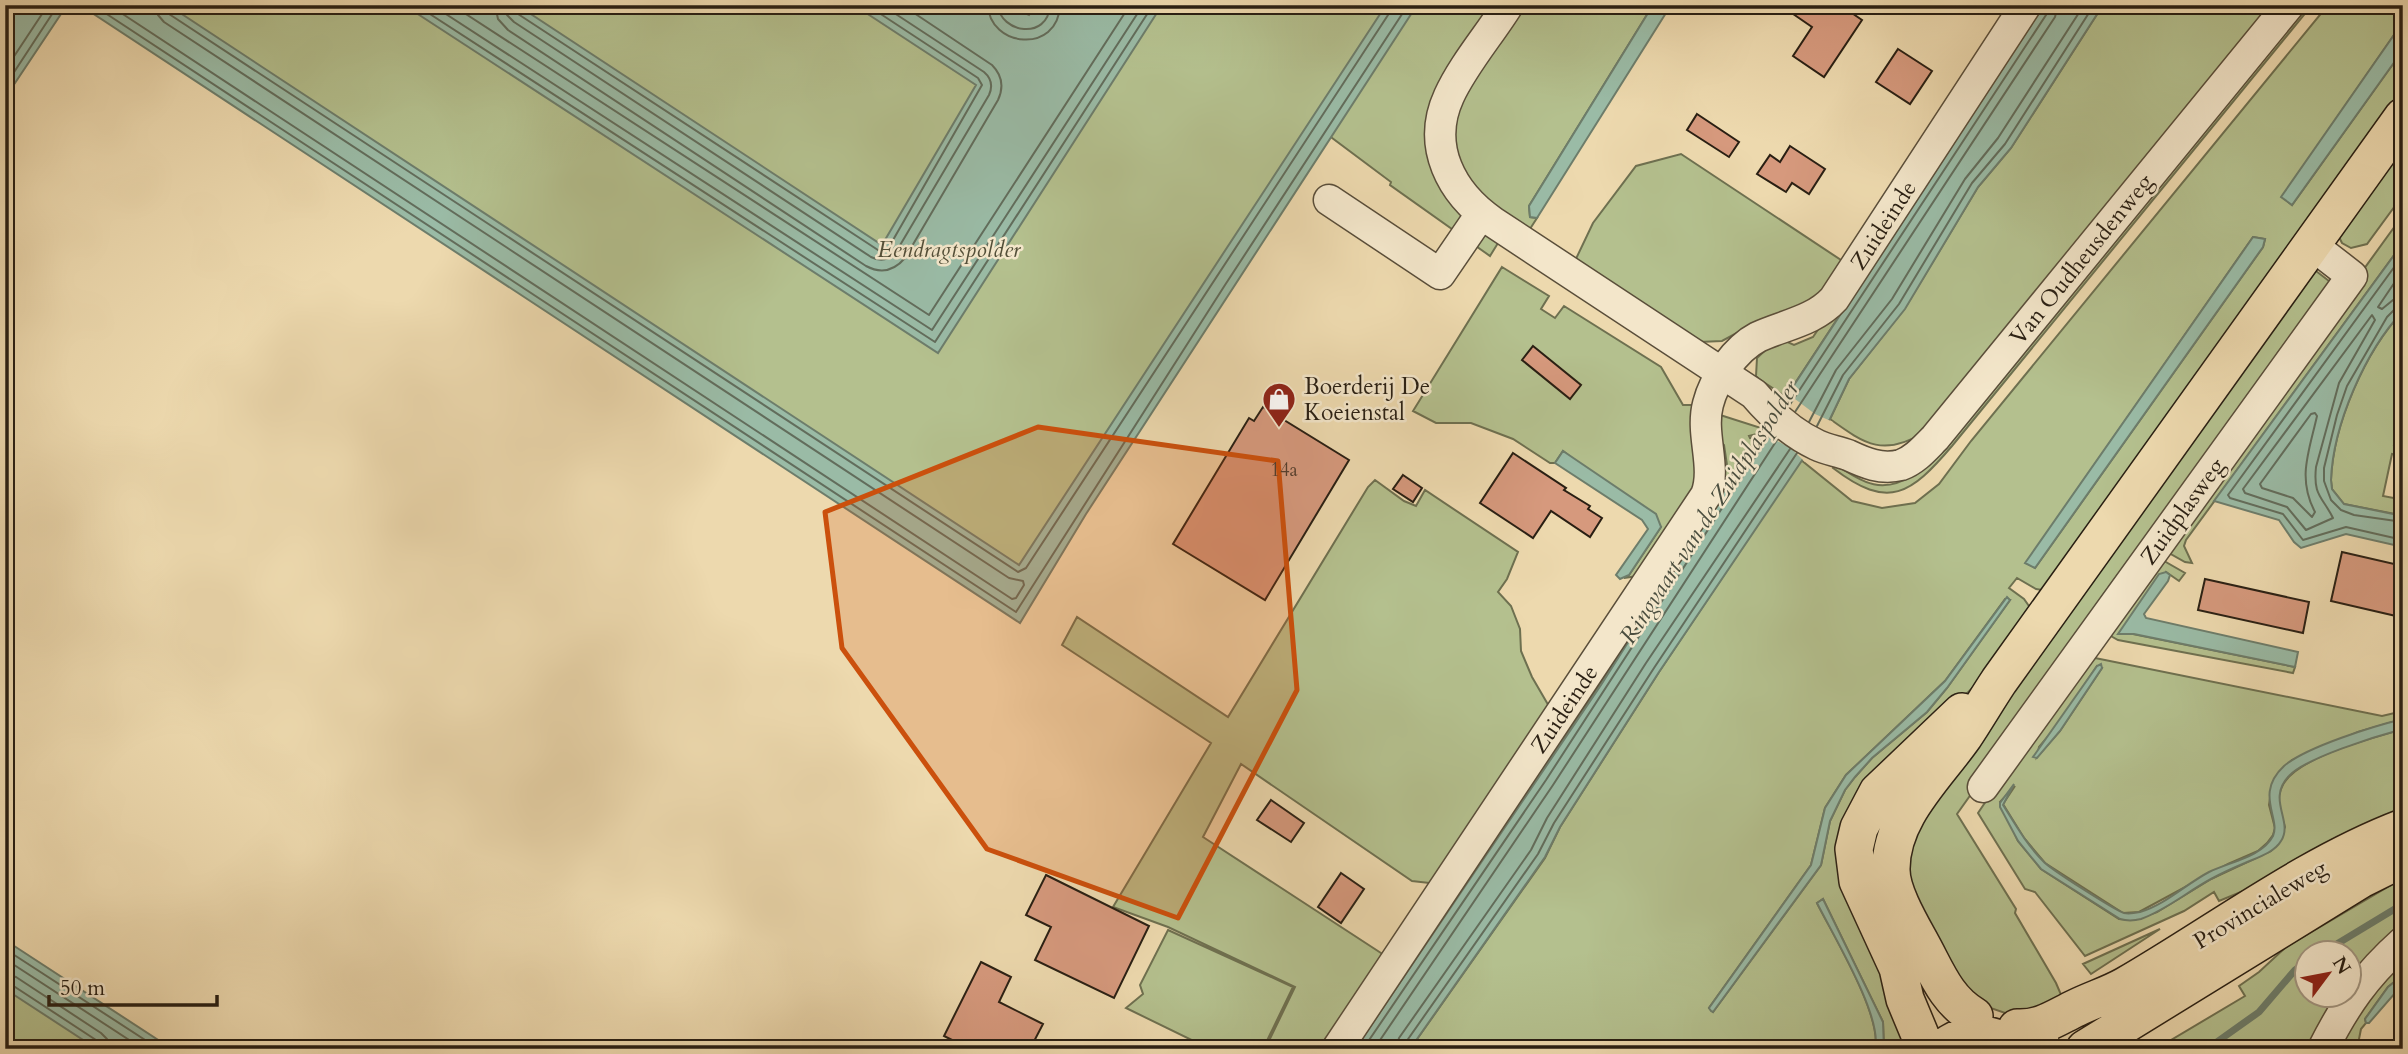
<svg xmlns="http://www.w3.org/2000/svg" width="2408" height="1054" viewBox="0 0 2408 1054" font-family="Cardo,serif">
<rect width="100%" height="100%" fill="#edd9ae"/>
<filter id="stains"><feTurbulence type="fractalNoise" baseFrequency=".00286" numOctaves="4"/><feColorMatrix values="0 0 0 0 .2 0 0 0 0 .09 0 0 0 0 .02 0 0 0 .5 -.17"/></filter>
<radialGradient id="worn" r=".72"><stop offset=".6" stop-color="#630" stop-opacity="0"/><stop offset="1" stop-color="#630" stop-opacity=".3"/></radialGradient>
<!-- green -->
<path fill="#b4c08e" stroke="#6e7050" stroke-width="2" fill-rule="evenodd" d="M 130,5 L 1653,5 L 1529,206 L 1530,217 L 1537,218 L 1528,232 L 1511,222 L 1490,256 L 1390,185 L 1391,182 L 1320,129 L 1023,589 Z
M 2038,5 L 2044,5 L 1786,397 L 1759,379 L 1756,376 L 1757,358 L 1774,342 L 1783,340 L 1794,345 L 1813,337 Z
M 2103,5 L 2275,5 L 1925,432 C 1884,457 1866,445 1830,419 L 1849,379 L 1905,308 L 1978,187 L 2011,148 Z
M 2303,5 L 2312,5 L 1952,446 C 1911,494 1889,511 1833,468 L 1835,464 C 1864,483 1881,495 1914,475 Z
M 2328,5 L 2403,5 L 2403,22 L 2282,197 L 2292,205 L 2403,50 L 2403,95 L 2151,447 L 2042,590 L 2036,589 L 2017,578 L 2009,588 L 2024,599 L 2031,609 L 1989,671 L 1861,801 L 1906,1015 L 1909,1049 L 1884,1049 L 1883,1022 L 1823,899 L 1817,903 C 1833,935 1883,1017 1875,1049 L 1688,1049 L 1691,1045 L 1686,1041 L 1681,1049 L 1410,1049 L 1545,858 L 1560,827 L 1659,672 L 1801,460 L 1852,501 L 1882,508 L 1915,503 L 1939,484 L 1971,441 ZM 2253,237 L 2265,239 L 2263,247 L 2035,568 L 2026,563 ZM 2005,599 L 2010,600 L 1947,688 L 1927,712 L 1872,758 L 1855,777 L 1845,790 L 1830,821 L 1821,865 L 1713,1012 L 1709,1008 L 1811,865 L 1825,808 L 1846,775 L 1945,681 Z
M 2403,137 L 2403,195 L 2367,244 L 2351,248 L 2342,243 L 2339,237 Z
M 1681,154 L 1847,264 L 1818,304 L 1746,328 L 1722,341 L 1699,342 L 1574,263 L 1593,223 L 1636,166 Z
M 2403,215 L 2403,243 L 2186,540 L 2184,546 L 2192,563 L 2185,562 L 2169,553 L 2177,527 Z
M 1502,267 L 1549,296 L 1541,309 L 1555,318 L 1564,306 L 1661,367 L 1683,405 L 1693,405 L 1700,482 L 1644,575 L 1624,578 L 1629,575 L 1661,527 L 1563,451 L 1555,463 L 1550,463 L 1513,439 L 1471,423 L 1436,423 L 1413,411 Z
M 2316,271 L 2329,281 L 2330,290 L 2317,300 L 2277,354 L 2273,364 L 2108,588 L 2096,605 L 2094,621 L 1957,814 L 2016,909 L 2015,913 L 2056,983 L 2065,1004 L 2008,1014 L 1976,1003 L 1910,904 L 1904,840 L 2305,274 Z
M 2403,311 L 2403,406 L 2394,445 L 2403,447 L 2403,456 L 2392,454 L 2383,496 L 2399,499 L 2395,514 L 2344,504 L 2332,489 L 2331,480 C 2333,425 2365,351 2403,311 Z
M 1717,414 L 1761,428 L 1757,434 L 1749,436 L 1750,438 L 1762,435 L 1540,776 L 1416,957 L 1727,465 L 1724,445 L 1716,438 Z
M 1375,480 L 1404,501 L 1416,506 L 1425,490 L 1518,552 L 1507,579 L 1498,592 L 1511,606 L 1520,629 L 1521,651 L 1532,677 L 1550,708 L 1438,884 L 1412,881 L 1241,764 L 1203,837 L 1384,955 L 1326,1049 L 1265,1049 L 1295,987 L 1168,927 L 1113,907 L 1211,743 L 1062,645 L 1077,617 L 1228,717 L 1368,487 Z
M 2155,561 L 2164,561 L 2185,573 L 2179,581 L 2166,572 L 2133,634 L 2295,667 L 2293,673 L 2118,640 L 2109,635 Z
M 2095,658 L 2382,716 L 2403,711 L 2403,719 L 2358,732 L 2292,760 L 2275,778 L 2272,786 L 2269,805 L 2275,828 L 2273,835 L 2267,843 L 2258,851 L 2228,864 L 2139,912 L 2123,913 L 2045,863 L 2024,838 L 2003,804 L 2015,786 L 2000,802 L 2018,841 L 2041,869 L 2119,919 L 2134,920 L 2157,912 L 2211,879 L 2271,851 L 2285,827 C 2281,814 2276,802 2281,789 C 2291,758 2373,738 2403,729 L 2403,817 L 2275,878 L 2219,901 L 2214,892 L 2184,911 L 2085,956 L 2035,892 L 2025,889 L 1978,813 L 2081,661 ZM 2097,666 L 2102,668 L 2060,731 L 2037,757 L 2039,747 L 2056,727 Z
M 2403,878 L 2403,930 L 2349,985 L 2348,953 L 2306,953 L 2306,995 L 2342,995 L 2312,1049 L 2156,1049 L 2245,996 L 2239,986 L 2259,972 L 2286,947 Z
M 2160,929 L 2091,974 L 2083,964 Z
M 1168,930 L 1293,987 L 1263,1049 L 1210,1049 L 1126,1008 L 1143,994 L 1140,985 Z
M 2403,957 L 2403,975 L 2388,987 L 2365,1019 L 2366,1023 L 2361,1029 L 2357,1049 L 2335,1049 L 2350,1019 Z
M 5,966 L 129,1049 L 5,1049 Z"/>
<!-- water -->
<path fill="#9abba6" stroke="#6d7d6b" stroke-width="2" d="M 19,5 L 67,5 L 5,98 L 5,28 Z
M 80,5 L 168,5 L 1019,565 L 1386,5 L 1417,5 L 1086,514 L 1020,623 Z
M 404,5 L 517,5 L 882,245 L 976,85 L 854,5 L 1007,5 L 1029,15 L 1036,5 L 1162,5 L 938,353 Z
M 1653,5 L 1671,5 L 1537,218 L 1530,217 L 1529,206 Z
M 2044,5 L 2103,5 L 2011,148 L 1978,187 L 1905,309 L 1849,379 L 1830,419 L 1659,672 L 1560,827 L 1545,857 L 1410,1049 L 1355,1049 L 1601,685 L 1719,499 Z
M 2403,22 L 2403,50 L 2292,205 L 2281,197 Z
M 2253,237 L 2265,239 L 2263,247 L 2035,568 L 2025,563 Z
M 2403,243 L 2403,311 C 2365,351 2333,425 2331,480 L 2332,489 L 2344,504 L 2403,516 L 2403,547 L 2346,534 L 2301,548 L 2294,542 L 2279,520 L 2214,501 Z
M 1563,451 L 1656,514 L 1661,527 L 1629,575 L 1620,579 L 1616,575 L 1648,529 L 1642,520 L 1555,463 Z
M 2166,572 L 2170,575 L 2168,581 L 2144,614 L 2146,618 L 2298,652 L 2295,667 L 2134,634 L 2118,634 L 2159,574 Z
M 2007,597 L 2010,600 L 1947,688 L 1927,712 L 1872,758 L 1855,777 L 1845,790 L 1830,821 L 1821,865 L 1713,1012 L 1711,1011 L 1709,1008 L 1811,865 L 1825,808 L 1846,775 L 1945,681 Z
M 2101,664 L 2102,668 L 2060,731 L 2037,758 L 2033,757 L 2097,666 Z
M 2403,719 L 2403,729 C 2377,736 2305,758 2289,776 C 2266,800 2294,821 2281,841 C 2274,853 2256,858 2245,863 C 2233,868 2222,873 2211,879 C 2187,892 2166,910 2141,919 C 2133,921 2127,921 2120,919 L 2041,869 L 2018,841 L 2000,807 L 2000,803 L 2014,784 L 2003,805 C 2015,824 2027,845 2043,861 C 2050,869 2115,910 2124,913 C 2129,914 2135,913 2140,912 C 2165,905 2186,884 2209,872 C 2229,862 2262,857 2273,836 C 2281,818 2254,794 2284,766 C 2306,747 2374,726 2403,719 Z
M 1823,899 L 1883,1022 L 1884,1049 L 1875,1049 C 1883,1017 1833,935 1817,903 Z
M 5,940 L 172,1049 L 97,1049 L 5,989 Z
M 2403,975 L 2403,984 L 2369,1023 L 2366,1023 L 2365,1019 L 2388,987 Z"/>
<!-- pier -->
<path fill="#edd9ae" d="M 1787,393 L 1815,414 L 1833,422 L 1805,462 L 1792,449 L 1761,432 Z"/>
<g fill="none" stroke-linecap="round" stroke-linejoin="round">
<!-- shore -->
<path stroke="#626d5c" stroke-width="2" d="M 93,5 L 1016,612 L 1225,285 L 1408,5
M 109,5 L 1012,599 L 1016,598 L 1024,585 L 1023,581 L 1009,578 L 164,22 L 158,15 L 156,5
M 165,5 L 169,14 L 1018,572 L 1026,568 L 1390,12 L 1392,5
M 416,5 L 935,342 L 1153,5
M 432,5 L 932,330 L 1143,5
M 452,5 L 929,315 L 1130,5
M 495,5 L 498,19 L 508,30 L 866,266 C 881,274 894,271 905,258 L 998,100 C 1004,87 1002,75 992,65 L 902,5
M 506,5 L 507,15 L 514,22 L 871,257 C 881,262 889,260 896,252 L 989,95 C 993,86 991,78 984,72 L 882,5
M 515,5 L 518,14 L 881,252 L 889,247 L 982,85 L 978,78 L 867,5
M 988,5 C 989,47 1058,55 1060,5
M 998,5 C 1000,33 1048,41 1050,5
M 5,70 L 48,5
M 5,86 L 58,5
M 2403,255 L 2228,495 L 2230,498 L 2283,514 L 2303,540 L 2346,527 L 2403,540
M 2403,270 L 2378,307 L 2382,309 L 2393,300 L 2403,298
M 2403,307 L 2396,308 L 2387,317 L 2347,386 L 2337,415 L 2324,468 L 2324,481 L 2331,500 L 2341,510 L 2354,515 L 2403,522
M 2372,315 L 2375,320 L 2339,383 L 2316,467 C 2313,496 2322,496 2333,518 L 2306,530 L 2287,507 L 2245,493 L 2243,489 Z
M 1789,406 L 2048,12 L 2049,5
M 1795,412 L 2055,17 L 2058,5
M 2315,413 L 2317,416 C 2309,452 2297,478 2315,512 L 2312,517 L 2293,498 L 2262,488 L 2260,484 L 2311,414 Z
M 1809,422 L 1836,370 L 1892,299 L 1965,179 L 1998,138 L 2084,5
M 1817,426 L 1843,375 L 1899,304 L 1972,183 L 2005,144 L 2094,5
M 5,949 L 159,1049
M 5,959 L 143,1049
M 5,974 L 16,977 L 101,1033 L 107,1039 L 108,1049
M 5,983 L 12,985 L 96,1040 L 99,1049
M 1363,1049 L 1546,780 L 1770,434
M 1374,1049 L 1553,785 L 1777,440
M 1396,1049 L 1399,1038 L 1531,850 L 1547,818 L 1646,663 L 1790,449
M 1405,1049 L 1406,1042 L 1538,854 L 1554,823 L 1654,668 L 1797,453"/>
<!-- stream -->
<path stroke="#6d7d6b" stroke-width="7" d="M 2322,953 L 2403,904
M 2207,1049 L 2259,1012 L 2295,970 L 2306,962"/>
</g>
<!-- building -->
<path fill="#d6997d" stroke="#291f13" stroke-width="2" d="M 1780,5 L 1840,5 L 1862,20 L 1824,77 L 1793,56 L 1812,27 Z
M 1898,49 L 1932,71 L 1910,104 L 1876,82 Z
M 1697,114 L 1739,142 L 1729,157 L 1687,130 Z
M 1790,146 L 1825,169 L 1809,194 L 1792,183 L 1786,192 L 1757,174 L 1770,155 L 1780,162 Z
M 1533,346 L 1581,385 L 1570,399 L 1522,360 Z
M 1263,407 L 1349,460 L 1265,600 L 1173,544 L 1249,418 L 1254,421 Z
M 1513,453 L 1566,488 L 1564,490 L 1590,506 L 1588,509 L 1602,518 L 1590,537 L 1551,511 L 1533,538 L 1480,503 Z
M 1403,475 L 1422,488 L 1413,502 L 1393,489 Z
M 2342,552 L 2403,566 L 2403,587 L 2396,616 L 2331,601 Z
M 2205,579 L 2309,602 L 2303,633 L 2198,610 Z
M 1271,800 L 1304,823 L 1291,842 L 1257,820 Z
M 1341,873 L 1364,889 L 1341,923 L 1318,907 Z
M 1046,875 L 1149,926 L 1114,998 L 1035,960 L 1051,927 L 1026,915 Z
M 981,962 L 1011,977 L 999,1002 L 1043,1024 L 1030,1049 L 970,1049 L 944,1036 Z"/>
<g fill="none" stroke-linecap="round" stroke-linejoin="round">
<defs>
<path id="minor" d="M 1508,5 C 1490,34 1463,65 1449,96 C 1426,146 1451,193 1493,222 L 1754,394 C 1771,414 1793,434 1817,445 C 1827,450 1838,451 1848,455 C 1865,463 1881,470 1901,465 C 1915,460 1925,448 1935,438 L 2289,5
M 1329,200 L 1440,274 L 1481,214
M 1983,787 L 2352,276 L 2312,245
M 1337,1049 L 1706,495 C 1717,467 1700,434 1708,404 C 1714,380 1735,349 1758,337 C 1784,325 1814,321 1834,299 L 2026,5
M 2323,1049 C 2345,1005 2366,975 2403,942"/>
<path id="major" d="M 1974,1016 C 1946,1000 1936,971 1921,944 C 1910,924 1891,892 1891,870 C 1890,817 1936,776 1964,736 C 1976,718 1987,699 1999,681 L 2403,117
M 2017,1028 C 2041,1029 2055,1018 2076,1008 C 2092,1000 2109,995 2125,986 C 2215,934 2306,865 2403,828
M 1921,1049 L 1920,1035 L 1905,999 L 1898,968 L 1858,881 L 1854,849 L 1859,828 L 1878,792 L 1962,712
M 1942,1049 C 1958,1036 1976,1031 1996,1038 C 2003,1041 2009,1046 2016,1048 L 2040,1042
M 2085,1049 L 2361,879 L 2403,858"/>
</defs>
<!-- minor casing -->
<use href="#minor" stroke="#5a4e3a" stroke-width="33"/>
<!-- major casing -->
<use href="#major" stroke="#291f13" stroke-width="40"/>
<!-- minor -->
<use href="#minor" stroke="#f3e6ca" stroke-width="30"/>
<!-- major -->
<use href="#major" stroke="#edd9ae" stroke-width="37"/>
</g>
<!-- marked area -->
<path fill="#cb500d" fill-opacity="0.2" stroke="#cb500d" stroke-width="5" stroke-linejoin="round" d="M 1038,427 L 1278,461 L 1297,690 L 1178,918 L 987,849 L 842,648 L 825,512 Z"/>
<!-- icons -->
<defs>
<symbol id="shop-pin" viewBox="-11 -11 22 30"><path d="M0 17L-7.5 6A9.5 9.5 0 1 1 7.5 6Z" fill="#8f2418" stroke="#f3e6ca"/><path d="M-5-2.5h2.3a2.7 3.5 0 0 1 5.4 0H5L5.5 6h-11ZM-1.5-2.5h3a1.5 2.3 0 0 0-3 0Z" fill="#fff"/></symbol>
</defs>
<g fill-rule="evenodd">
<use href="#shop-pin" x="1260" y="380" width="38" height="52"/>
</g>
<g text-anchor="middle" stroke-width="5" stroke-linejoin="round" paint-order="stroke">
<!-- number labels -->
<g font-size="19" fill="#543e2e">
<text x="1284" y="476">14a</text>
</g>
<!-- street labels -->
<g font-size="23" fill="#291f13" stroke="#f3e6ca">
<text transform="translate(1883 225) rotate(-57)" y="8">Zuideinde</text>
<text transform="translate(2081 259) rotate(-51)" y="8">Van Oudheusdenweg</text>
<text transform="translate(2182 511) rotate(-54)" y="8">Zuidplasweg</text>
<text transform="translate(1564 709) rotate(-56)" y="8">Zuideinde</text>
<text transform="translate(2260 904) rotate(-31)" y="8">Provincialeweg</text>
</g>
<!-- park labels -->
<g font-size="23" font-style="italic" fill="#534f38" stroke="#f3e6ca">
<text x="949" y="257">Eendragtspolder</text>
</g>
<!-- poi labels -->
<g font-size="23" fill="#291f13" stroke="#f3e6ca" text-anchor="start">
<text x="1304" y="394">Boerderij De<tspan x="1304" dy="26">Koeienstal</tspan></text>
</g>
<!-- water labels -->
<g font-size="24" font-style="italic" fill="#4b4e3f" stroke="#f3e6ca">
<text transform="translate(1709 512) rotate(-57)" y="8">Ringvaart van de Zuidplaspolder</text>
</g>
</g>
<!-- margin -->
<rect width="2408" height="1054" fill="none" stroke="#edd9ae" stroke-width="28"/>
<rect x="7" y="7" width="2394" height="1040" fill="none" stroke="#291f13" stroke-width="3.5"/>
<rect x="14" y="14" width="2380" height="1026" fill="none" stroke="#291f13" stroke-width="2"/>
<!-- north arrow -->
<g transform="translate(2328 974) rotate(58)"><circle r="33" fill="#f3e6ca" stroke="#a29681" stroke-width="2"/>
<path d="M0-5L12 26L0 18L-12 26Z" fill="#8f2418"/>
<text y="-10" font-size="19" font-weight="bold" text-anchor="middle" fill="#291f13">N</text>
</g>
<!-- scale -->
<path d="M49 995v10h168v-10" fill="none" stroke="#291f13" stroke-width="3.5"/>
<text x="60" y="995" font-size="21" fill="#291f13" stroke="#f3e6ca" stroke-width="5" paint-order="stroke">50 m</text>
<rect width="100%" height="100%" filter="url(#stains)"/>
<rect width="100%" height="100%" fill="url(#worn)"/>
</svg>
